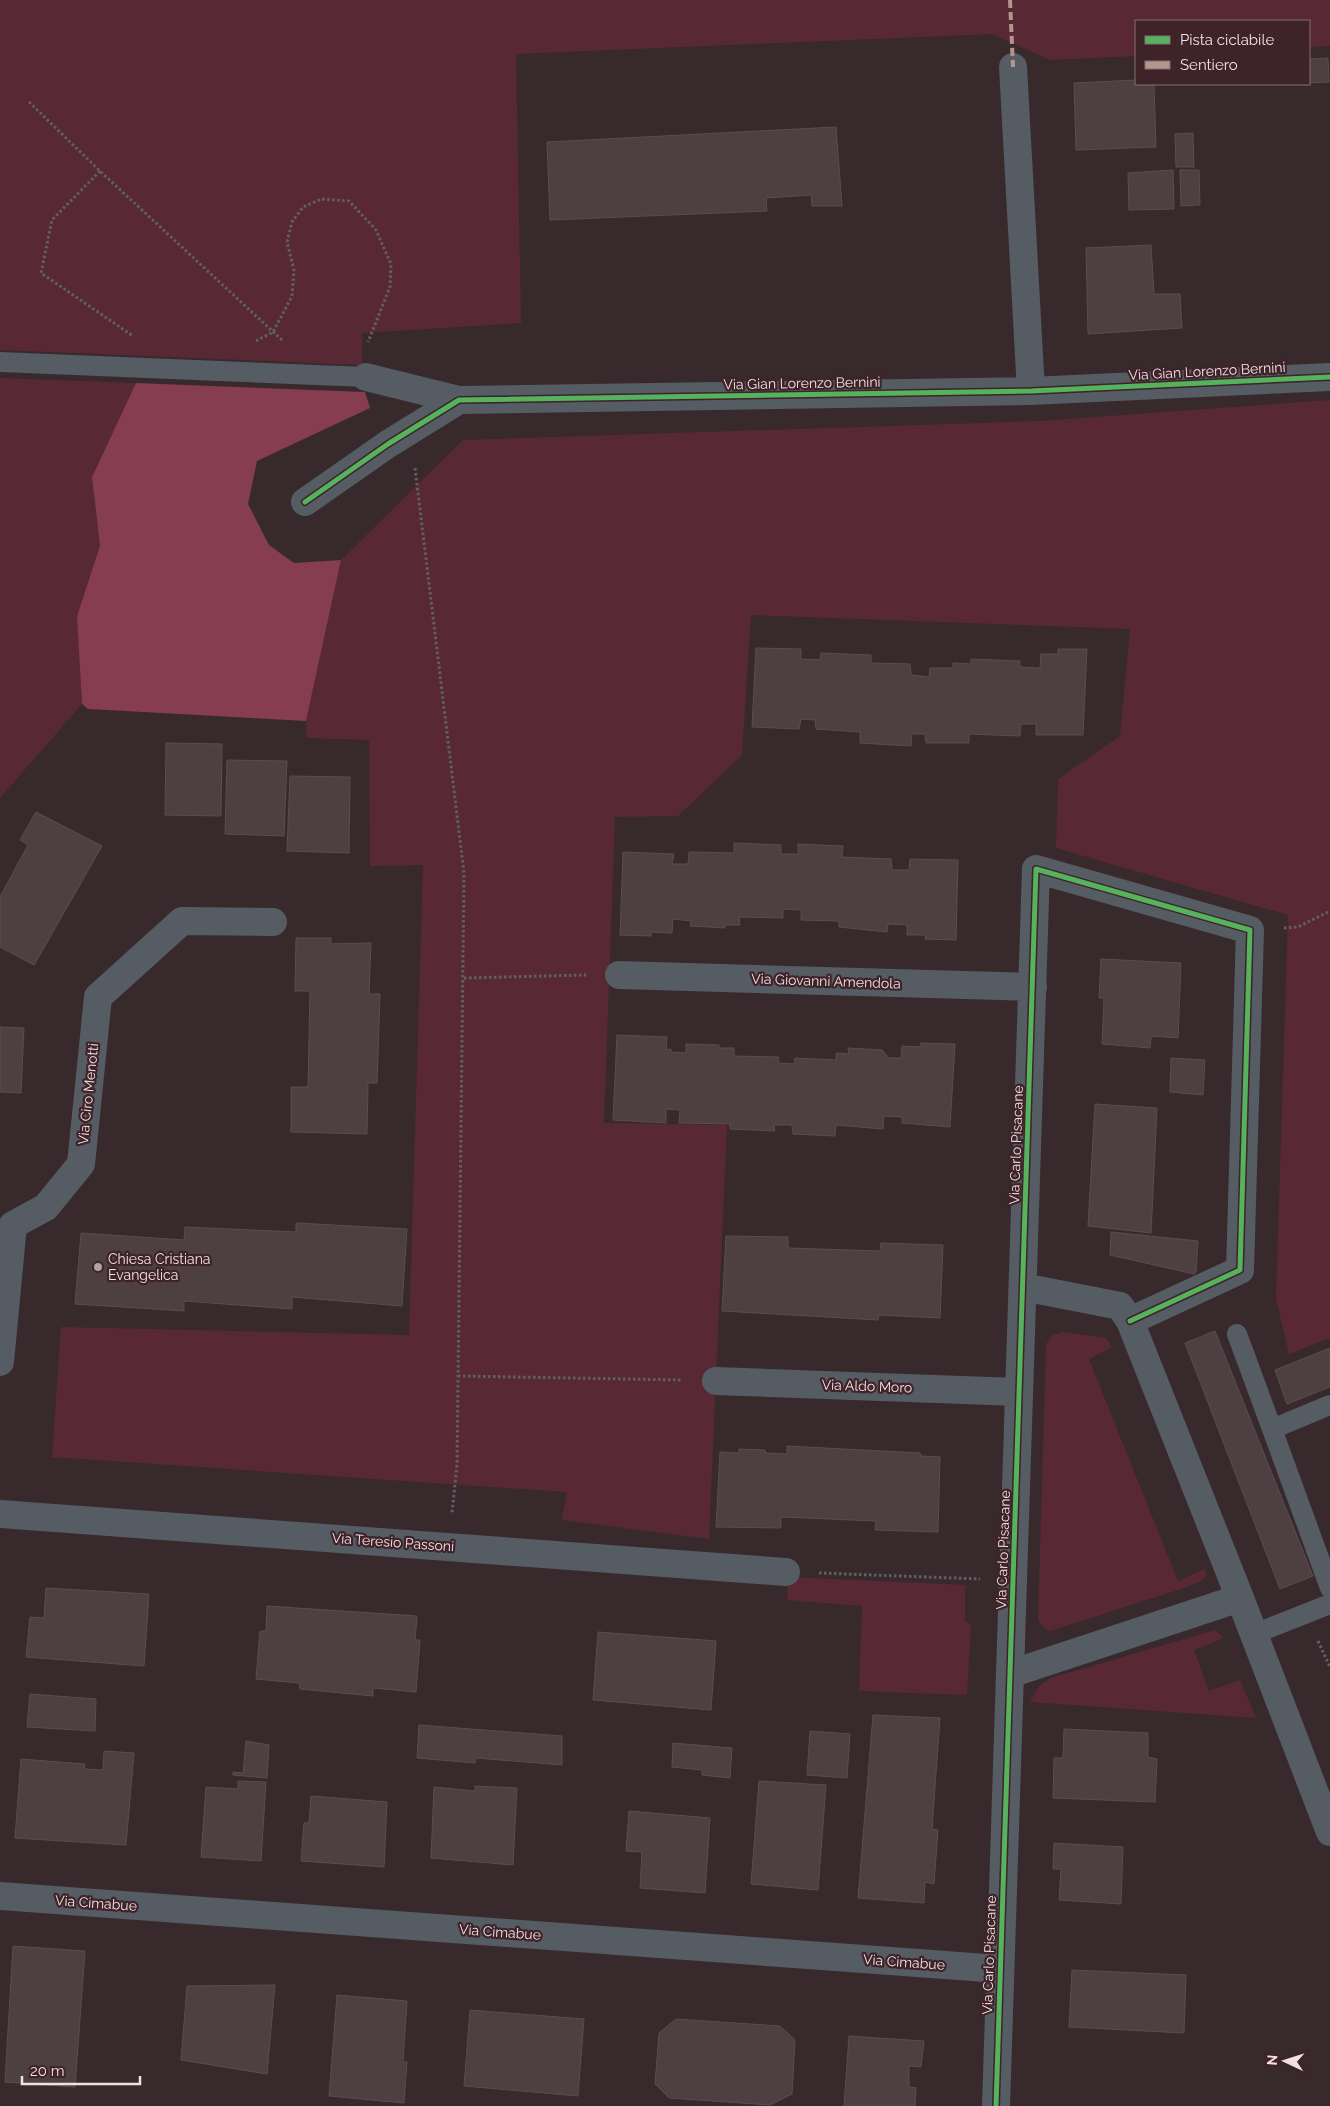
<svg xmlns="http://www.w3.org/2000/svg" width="1330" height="2106" viewBox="0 0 1330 2106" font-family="Raleway,sans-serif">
<rect width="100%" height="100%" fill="#38292c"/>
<!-- green -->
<path fill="#582935" d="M 0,0 L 1330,0 L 1330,46 L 1309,47 L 1309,21 L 1136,21 L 1136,56 L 1050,60 L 992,34 L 516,54 L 521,323 L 362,333 L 362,365 L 0,350 Z
M 0,378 L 136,383 L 92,477 L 100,546 L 77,616 L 82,704 L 0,798 Z
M 1330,400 L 1330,1338 L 1289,1354 L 1276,1299 L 1288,915 L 1056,848 L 1058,779 L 1120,736 L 1130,629 L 751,615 L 742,755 L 678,816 L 615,817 L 604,1123 L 727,1125 L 709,1539 L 562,1520 L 567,1492 L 52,1457 L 61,1327 L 409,1335 L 423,865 L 370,866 L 369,740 L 307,738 L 306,721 L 341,560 L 463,440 L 1040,421 Z
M 1063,1332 L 1106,1338 L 1112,1347 L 1089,1359 L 1178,1581 L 1204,1569 L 1206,1575 L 1202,1581 L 1181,1589 L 1050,1631 L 1044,1628 L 1038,1620 L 1046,1344 L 1053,1335 Z
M 788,1577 L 965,1585 L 965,1621 L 971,1625 L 967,1695 L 859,1691 L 862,1606 L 787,1600 Z
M 1215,1630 L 1224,1638 L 1194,1650 L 1209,1691 L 1240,1680 L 1256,1718 L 1030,1702 L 1039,1686 L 1051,1678 Z"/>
<!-- forest -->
<path fill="#853d4f" d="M 136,383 L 365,392 L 370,408 L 257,461 L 248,504 L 269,545 L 294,563 L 341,560 L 306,721 L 88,709 L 82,704 L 77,616 L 100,546 L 92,477 Z"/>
<!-- building -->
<path fill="#4d3f42" stroke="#5a4d50" d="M 1328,58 L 1329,82 L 1309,83 L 1309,59 Z
M 1136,80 L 1136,84 L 1154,84 L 1156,147 L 1076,150 L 1074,83 Z
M 836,127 L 842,206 L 812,206 L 811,195 L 766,198 L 767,211 L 550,220 L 547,142 Z
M 1193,133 L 1194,167 L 1176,167 L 1175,134 Z
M 1173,170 L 1174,209 L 1129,210 L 1128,173 Z
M 1180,170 L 1199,170 L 1200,205 L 1181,206 Z
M 1151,245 L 1154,294 L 1180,294 L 1182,328 L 1088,334 L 1086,248 Z
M 756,648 L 801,649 L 801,659 L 820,660 L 821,653 L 871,655 L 871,663 L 910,664 L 911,675 L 929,677 L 930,668 L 953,668 L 953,663 L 971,664 L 971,659 L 1020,661 L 1020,667 L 1040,668 L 1041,654 L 1058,654 L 1058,649 L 1087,649 L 1083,735 L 1036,735 L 1036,724 L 1021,724 L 1020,736 L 969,734 L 969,743 L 926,743 L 925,734 L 912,734 L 911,746 L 860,743 L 860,732 L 816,729 L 815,720 L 801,719 L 799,729 L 752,727 Z
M 166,743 L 222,744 L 221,816 L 165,815 Z
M 227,760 L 287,761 L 284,836 L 225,834 Z
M 290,776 L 350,777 L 349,853 L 287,851 Z
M 36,812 L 102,846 L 34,965 L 0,947 L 0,897 L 28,845 L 20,840 Z
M 734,843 L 781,845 L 781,854 L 798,854 L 798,844 L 843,846 L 842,857 L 891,859 L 892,870 L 909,870 L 910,859 L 958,860 L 956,940 L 925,939 L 926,935 L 907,935 L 907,925 L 888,924 L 887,932 L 839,927 L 839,921 L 801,920 L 801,910 L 783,909 L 783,918 L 739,917 L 740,925 L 725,925 L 725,928 L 690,926 L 691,921 L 673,919 L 672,933 L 651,932 L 651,936 L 620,935 L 623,852 L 674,854 L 672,864 L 688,864 L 689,852 L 734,853 Z
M 296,938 L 331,938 L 331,944 L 371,943 L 369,994 L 380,994 L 377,1083 L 368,1083 L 367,1134 L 291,1132 L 291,1087 L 308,1087 L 310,991 L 295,991 Z
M 1101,959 L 1181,963 L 1178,1038 L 1151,1036 L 1150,1048 L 1102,1044 L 1104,998 L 1099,998 Z
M 0,1027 L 24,1028 L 21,1093 L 0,1092 Z
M 617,1035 L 667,1037 L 666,1050 L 671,1049 L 671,1052 L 686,1053 L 686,1044 L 719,1045 L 719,1048 L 734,1048 L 734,1056 L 779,1057 L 778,1063 L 794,1064 L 795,1058 L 836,1060 L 836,1053 L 849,1054 L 848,1048 L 882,1050 L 889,1058 L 901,1058 L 902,1046 L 921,1047 L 921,1043 L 955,1044 L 950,1127 L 902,1123 L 902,1117 L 884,1116 L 883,1129 L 836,1125 L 835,1136 L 793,1134 L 792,1125 L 774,1125 L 775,1131 L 730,1129 L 730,1124 L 679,1123 L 680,1110 L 666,1109 L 666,1123 L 613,1120 Z
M 1171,1058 L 1205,1060 L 1203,1095 L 1170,1092 Z
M 1095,1104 L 1157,1108 L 1151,1233 L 1088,1226 Z
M 296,1223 L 407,1229 L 402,1306 L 292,1297 L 292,1309 L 184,1301 L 184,1311 L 75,1304 L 81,1233 L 184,1240 L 185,1227 L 296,1232 Z
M 1111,1232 L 1198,1241 L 1196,1272 L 1194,1274 L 1110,1255 Z
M 726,1236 L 788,1237 L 788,1248 L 880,1251 L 881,1243 L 943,1245 L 940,1318 L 879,1315 L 878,1320 L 722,1311 Z
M 1215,1331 L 1313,1576 L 1280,1589 L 1185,1343 Z
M 1330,1348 L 1330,1387 L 1287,1404 L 1275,1370 Z
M 787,1446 L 920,1453 L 921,1456 L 940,1457 L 938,1532 L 875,1530 L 876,1521 L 781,1517 L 781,1528 L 716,1527 L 720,1452 L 739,1453 L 739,1449 L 765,1450 L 766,1453 L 787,1454 Z
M 46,1588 L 149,1594 L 144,1666 L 26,1657 L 30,1617 L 44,1618 Z
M 267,1606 L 417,1616 L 415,1640 L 420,1640 L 416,1692 L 373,1688 L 373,1696 L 300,1689 L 299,1683 L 256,1679 L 260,1631 L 266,1631 Z
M 598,1632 L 716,1641 L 711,1710 L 593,1700 Z
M 30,1694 L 96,1699 L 95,1731 L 27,1727 Z
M 873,1715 L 940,1718 L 932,1829 L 938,1830 L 934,1884 L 925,1882 L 924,1903 L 858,1898 Z
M 419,1725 L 562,1736 L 562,1765 L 476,1758 L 475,1763 L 417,1758 Z
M 1064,1729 L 1148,1733 L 1148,1757 L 1157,1759 L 1155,1802 L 1053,1798 L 1054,1758 L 1063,1758 Z
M 810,1731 L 850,1734 L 847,1778 L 807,1775 Z
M 246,1741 L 269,1745 L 267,1778 L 233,1775 L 233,1772 L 243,1773 Z
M 673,1743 L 732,1748 L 730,1778 L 702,1775 L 702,1770 L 672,1767 Z
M 104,1751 L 134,1753 L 126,1845 L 15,1838 L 21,1759 L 85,1764 L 84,1769 L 103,1770 Z
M 238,1781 L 266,1782 L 261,1861 L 201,1857 L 206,1787 L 238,1789 Z
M 759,1781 L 826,1785 L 818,1890 L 751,1884 Z
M 475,1786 L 517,1788 L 513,1865 L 431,1858 L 434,1787 L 475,1791 Z
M 311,1796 L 387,1802 L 384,1867 L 301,1861 L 304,1823 L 309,1823 Z
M 629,1811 L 710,1818 L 705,1893 L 640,1888 L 642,1852 L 626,1851 Z
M 1054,1843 L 1123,1847 L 1121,1904 L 1059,1900 L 1061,1869 L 1053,1869 Z
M 13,1946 L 85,1951 L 75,2087 L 5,2082 Z
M 1072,1970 L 1186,1975 L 1184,2033 L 1069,2027 Z
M 275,1985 L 267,2074 L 181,2060 L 187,1986 Z
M 337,1995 L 407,2001 L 403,2062 L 407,2062 L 404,2103 L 329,2096 Z
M 470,2010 L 584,2019 L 578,2096 L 464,2086 Z
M 676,2019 L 780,2026 L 795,2040 L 792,2094 L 770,2105 L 669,2098 L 655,2084 L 659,2033 Z
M 849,2036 L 924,2041 L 921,2067 L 909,2066 L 909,2087 L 916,2088 L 915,2106 L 844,2106 Z"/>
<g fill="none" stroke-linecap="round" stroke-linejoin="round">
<!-- path -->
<path stroke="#5f6065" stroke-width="3" stroke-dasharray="2.5 2.5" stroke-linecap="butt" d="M 29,102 L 100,171 L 283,341
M 100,171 L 52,220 L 41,273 L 133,336
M 256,341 L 273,332 L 292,296 L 294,270 L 287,242 L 292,222 L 303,207 L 321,199 L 349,201 L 376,230 L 391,264 L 390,287 L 368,342
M 415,468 L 464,873 L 457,1465 L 452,1513
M 1284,928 L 1298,927 L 1330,911
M 464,978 L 586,975
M 458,1376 L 683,1380
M 819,1573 L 980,1579
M 1318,1641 L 1330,1667"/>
<!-- service -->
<path stroke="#555c63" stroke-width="20" d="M 0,362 L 366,377
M 1237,1334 L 1272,1429
M 1330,1405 L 1272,1429 L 1330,1588
M 1254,1634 L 1330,1604"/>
<!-- minor -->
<path stroke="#555c63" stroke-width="28" d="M 1013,67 L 1031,391
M 366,377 L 459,400
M 305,502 L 388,444 L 459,400 L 1031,391 L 1330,377
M 619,975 L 1033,987
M 1023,1287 L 1120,1306 L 1130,1321 L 1240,1598 L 1330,1832
M 0,1362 L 13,1225 L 46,1207 L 81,1164 L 98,997 L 182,921 L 273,922
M 716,1381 L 1019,1392
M 0,1514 L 786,1572
M 1010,1674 L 1240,1598
M 0,1896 L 1000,1969
M 996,2106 L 1036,869 L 1250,930 L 1240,1270 L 1130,1321"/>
<!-- quiet -->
<path stroke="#b2968c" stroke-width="4" stroke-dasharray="8 4" stroke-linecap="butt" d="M 1010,0 L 1013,67"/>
<defs>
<path id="cycleway" d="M 305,502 L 388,444 L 459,400 L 1031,391 L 1330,377
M 996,2106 L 1036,869 L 1250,930 L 1240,1270 L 1130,1321"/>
</defs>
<!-- cycleway casing -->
<use href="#cycleway" stroke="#3e2329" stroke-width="8"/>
<!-- cycleway -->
<use href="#cycleway" stroke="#56b35d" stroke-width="5"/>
</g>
<!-- markers -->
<circle fill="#b2a0a4" stroke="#3e2329" stroke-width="2" cx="98" cy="1267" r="5"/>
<g text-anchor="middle" stroke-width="4.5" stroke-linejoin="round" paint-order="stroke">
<!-- street labels -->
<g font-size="14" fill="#f3e0e4" stroke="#3e2329">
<text transform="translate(1207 371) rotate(-3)" y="5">Via Gian Lorenzo Bernini</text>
<text transform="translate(802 383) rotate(-1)" y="5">Via Gian Lorenzo Bernini</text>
<text transform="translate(826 981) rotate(2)" y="5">Via Giovanni Amendola</text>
<text transform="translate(88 1094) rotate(-84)" y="5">Via Ciro Menotti</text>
<text transform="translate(1016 1145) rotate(-88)" y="5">Via Carlo Pisacane</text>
<text transform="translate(867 1386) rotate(2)" y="5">Via Aldo Moro</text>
<text transform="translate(393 1542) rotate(4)" y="5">Via Teresio Passoni</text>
<text transform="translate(1003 1550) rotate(-88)" y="5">Via Carlo Pisacane</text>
<text transform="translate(96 1903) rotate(4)" y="5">Via Cimabue</text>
<text transform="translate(500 1932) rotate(4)" y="5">Via Cimabue</text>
<text transform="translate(989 1955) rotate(-88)" y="5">Via Carlo Pisacane</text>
<text transform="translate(904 1962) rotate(4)" y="5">Via Cimabue</text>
</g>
<!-- poi labels -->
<g font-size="14" fill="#f3e0e4" stroke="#3e2329" text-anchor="start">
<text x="108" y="1264">Chiesa Cristiana<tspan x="108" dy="16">Evangelica</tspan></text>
</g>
</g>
<!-- legend -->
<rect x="1135" y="20" width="175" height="65" fill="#3e2329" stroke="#866f74"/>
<rect x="1145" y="36" width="25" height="8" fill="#56b35d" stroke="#866f74"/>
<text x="1180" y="45" font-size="15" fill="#f3e0e4">Pista ciclabile</text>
<rect x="1145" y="61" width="25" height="8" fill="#b2968c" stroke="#866f74"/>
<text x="1180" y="70" font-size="15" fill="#f3e0e4">Sentiero</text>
<!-- north arrow -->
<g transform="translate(1285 2061) rotate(274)" stroke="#3e2329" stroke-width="4" paint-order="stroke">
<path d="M0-4L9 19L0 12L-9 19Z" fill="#f3e0e4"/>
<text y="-8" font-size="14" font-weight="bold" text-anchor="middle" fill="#f3e0e4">N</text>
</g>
<!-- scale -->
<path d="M22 2076v8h118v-8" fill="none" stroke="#f3e0e4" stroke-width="2.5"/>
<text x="30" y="2076" font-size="15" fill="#f3e0e4" stroke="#3e2329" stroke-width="4" paint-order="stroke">20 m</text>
</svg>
